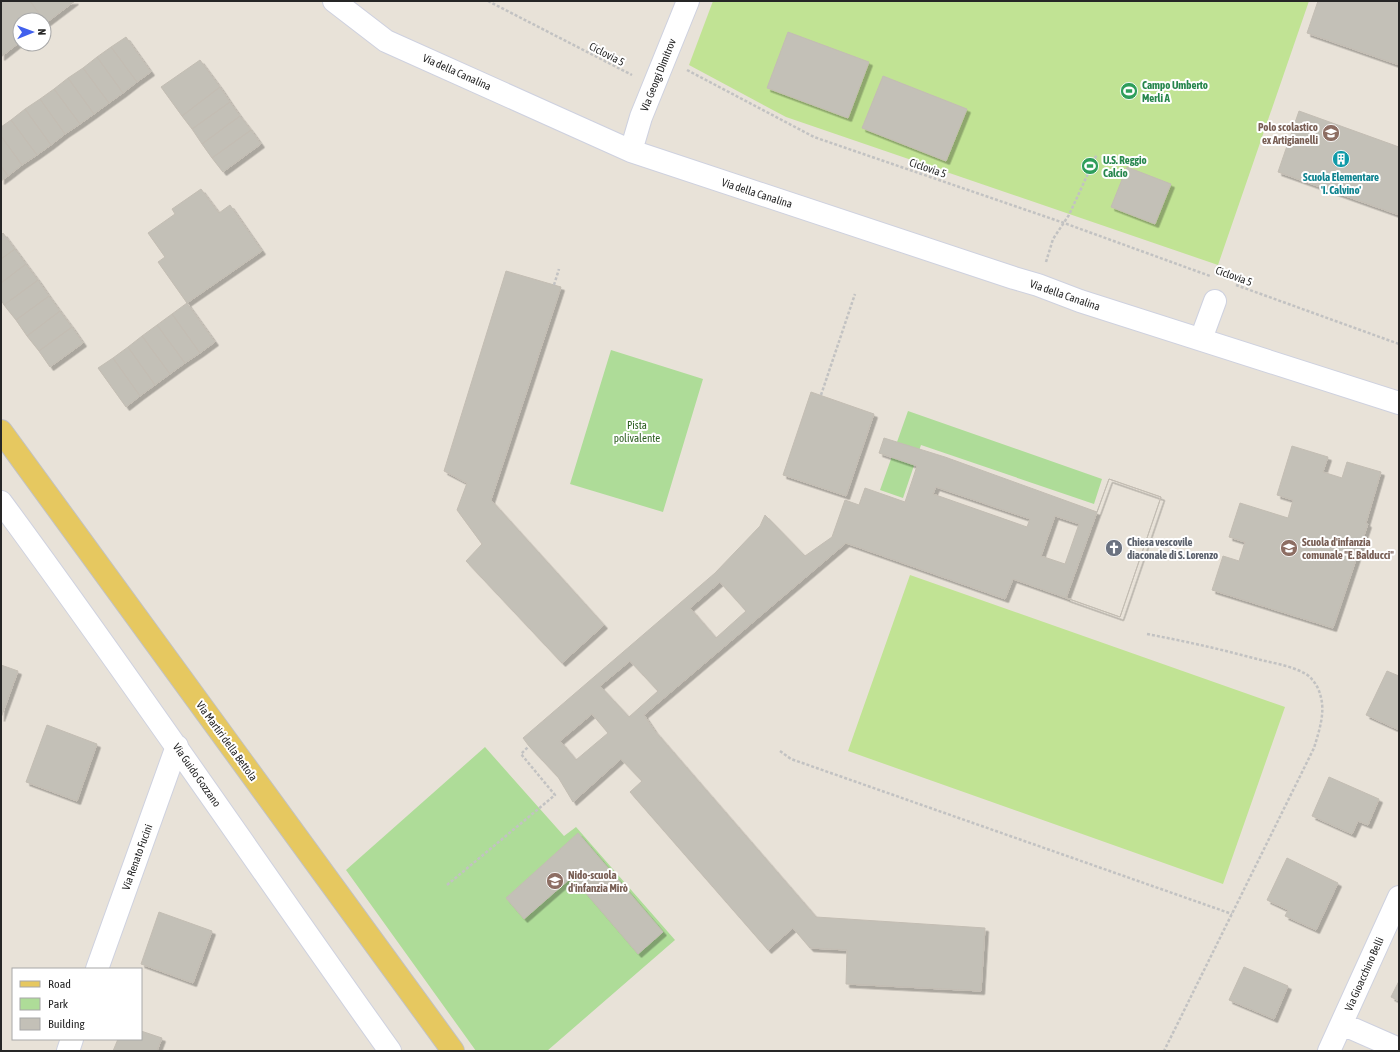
<svg xmlns="http://www.w3.org/2000/svg" width="1400" height="1052" viewBox="0 0 1400 1052" font-family="'Asap Condensed',sans-serif">
<defs>
<filter id="shadow"><feDropShadow dx="3.5" dy="3.5" stdDeviation="0" flood-color="#0004"/></filter>
</defs>
<rect width="100%" height="100%" fill="#e8e2d8"/>
<!-- green -->
<path fill="#aedc98" d="M 611,350 L 703,379 L 663,512 L 570,484 Z
M 908,411 L 1102,479 L 1094,504 L 921,445 L 903,498 L 880,490 Z
M 485,747 L 564,836 L 576,827 L 675,940 L 547,1051 L 476,1051 L 346,870 Z"/>
<!-- pitch -->
<path fill="#c1e394" d="M 713,1 L 1309,1 L 1218,265 L 786,117 L 689,65 Z
M 910,575 L 1285,707 L 1223,884 L 848,751 Z"/>
<!-- building -->
<path fill="#c3c0b7" stroke="#c3bdb3" fill-rule="evenodd" filter="url(#shadow)" d="M 1,1 L 30,1 L 46,23 L 44,24 L 44,20 L 20,20 L 20,42 L 1,57 Z
M 30,1 L 75,1 L 46,23 Z
M 1318,1 L 1399,1 L 1399,65 L 1307,33 Z
M 788,32 L 869,62 L 848,118 L 767,88 Z
M 126,37 L 151,72 L 137,82 L 111,47 Z
M 111,47 L 137,82 L 123,93 L 97,57 Z
M 97,57 L 123,93 L 109,103 L 83,68 Z
M 200,60 L 220,87 L 182,116 L 161,87 Z
M 83,68 L 109,103 L 94,114 L 68,78 Z
M 883,76 L 967,109 L 946,161 L 862,128 Z
M 68,78 L 94,114 L 80,124 L 54,89 Z
M 220,87 L 230,102 L 192,129 L 182,116 Z
M 54,89 L 80,124 L 65,134 L 40,99 Z
M 40,99 L 65,134 L 51,145 L 25,109 Z
M 230,102 L 240,116 L 202,144 L 192,129 Z
M 25,109 L 51,145 L 37,155 L 11,120 Z
M 1299,111 L 1399,147 L 1399,215 L 1278,172 Z
M 240,116 L 251,130 L 212,158 L 202,144 Z
M 11,120 L 37,155 L 22,165 L 1,136 L 1,127 Z
M 251,130 L 261,144 L 223,172 L 212,158 Z
M 1,136 L 22,165 L 8,176 L 1,166 Z
M 1,166 L 8,176 L 1,181 Z
M 1127,167 L 1171,184 L 1155,224 L 1111,207 Z
M 201,189 L 219,213 L 230,205 L 262,251 L 187,303 L 158,262 L 165,257 L 148,233 L 175,214 L 172,209 Z
M 3,233 L 15,249 L 1,259 L 1,235 Z
M 15,249 L 26,264 L 1,283 L 1,259 Z
M 26,264 L 38,280 L 4,305 L 1,300 L 1,283 Z
M 506,271 L 561,287 L 491,500 L 604,625 L 562,663 L 466,561 L 482,544 L 457,510 L 467,483 L 444,471 Z
M 38,280 L 49,296 L 16,320 L 4,305 Z
M 49,296 L 60,311 L 27,336 L 16,320 Z
M 187,303 L 215,342 L 200,353 L 172,314 Z
M 60,311 L 72,327 L 39,351 L 27,336 Z
M 172,314 L 200,353 L 185,363 L 157,325 Z
M 157,325 L 185,363 L 170,374 L 142,336 Z
M 72,327 L 83,343 L 50,367 L 39,351 Z
M 142,336 L 170,374 L 155,385 L 128,347 Z
M 128,347 L 155,385 L 140,396 L 113,358 Z
M 113,358 L 140,396 L 126,407 L 98,368 Z
M 811,392 L 874,414 L 846,496 L 783,475 Z
M 884,438 L 945,457 L 1097,512 L 1109,479 L 1161,497 L 1120,617 L 1013,579 L 1005,599 L 846,543 L 644,715 L 654,730 L 816,917 L 985,928 L 981,991 L 846,984 L 847,950 L 810,948 L 793,928 L 768,950 L 630,792 L 642,781 L 621,759 L 573,802 L 558,777 L 529,746 L 523,738 L 715,573 L 760,526 L 765,515 L 805,556 L 832,537 L 845,500 L 859,505 L 865,488 L 905,502 L 917,466 L 879,453 ZM 936,487 L 1030,519 L 1027,527 L 933,494 ZM 1055,516 L 1079,524 L 1065,564 L 1041,556 ZM 720,582 L 746,611 L 716,638 L 690,608 ZM 630,661 L 658,691 L 629,717 L 600,686 ZM 592,714 L 608,733 L 576,760 L 560,741 Z
M 1292,446 L 1328,457 L 1323,472 L 1342,478 L 1347,462 L 1381,472 L 1366,523 L 1368,524 L 1333,628 L 1212,590 L 1223,556 L 1239,561 L 1245,542 L 1229,537 L 1240,503 L 1288,518 L 1293,500 L 1277,495 Z
M 1109,479 L 1161,497 L 1120,617 L 1066,598 Z
M 1,665 L 18,671 L 1,718 Z
M 1387,671 L 1399,676 L 1399,730 L 1366,715 Z
M 47,725 L 97,744 L 77,801 L 26,782 Z
M 1329,777 L 1379,799 L 1368,825 L 1358,821 L 1352,834 L 1312,816 Z
M 578,833 L 663,932 L 638,954 L 572,877 L 524,919 L 506,898 Z
M 1287,858 L 1338,883 L 1316,930 L 1285,916 L 1288,910 L 1267,900 Z
M 159,912 L 212,931 L 193,983 L 141,964 Z
M 1244,967 L 1288,986 L 1274,1019 L 1229,1000 Z
M 1399,981 L 1399,1001 L 1391,997 Z
M 141,1031 L 162,1038 L 157,1051 L 113,1051 L 118,1039 L 141,1039 Z"/>
<g fill="none" stroke-linecap="round" stroke-linejoin="round">
<defs>
<path id="minor" d="M 334,1 L 386,41 L 631,151 L 1014,278 L 1038,285 L 1080,301 L 1399,403
M 631,151 L 641,117 L 688,1
M 1201,339 L 1215,301
M 1,502 C 134,682 260,869 390,1051
M 97,969 L 177,746
M 1342,1024 L 1399,1049
M 68,1051 L 72,1039
M 1329,1051 L 1399,897"/>
<path id="major" d="M 1,431 L 453,1051"/>
</defs>
<!-- minor casing -->
<use href="#minor" stroke="#ced1df" stroke-width="24"/>
<!-- major casing -->
<use href="#major" stroke="#c2c2c2" stroke-width="24"/>
<!-- path -->
<path stroke="#c2c2c2" stroke-width="2.5" stroke-dasharray="3 2" stroke-linecap="butt" d="M 488,1 L 632,75
M 687,70 L 814,137 L 1064,223 L 1210,276
M 1046,262 L 1053,239 L 1069,215 L 1097,154
M 554,285 L 559,269
M 1236,285 L 1399,344
M 821,395 L 855,294
M 1147,634 C 1184,641 1220,649 1257,659 C 1272,663 1289,665 1304,673 C 1311,676 1318,686 1320,694 C 1326,712 1319,731 1314,748 L 1164,1051
M 780,751 L 791,759 L 1232,914
M 447,885 L 555,795 L 521,754 L 529,746"/>
<!-- minor -->
<use href="#minor" stroke="#fff" stroke-width="22"/>
<!-- major -->
<use href="#major" stroke="#e6c860" stroke-width="22"/>
</g>
<!-- icons -->
<defs>
<symbol id="stadium-disc" viewBox="-11 -11 22 22"><circle r="9.5" fill="#2e9e5b" stroke="#fff"/><path d="M0-5a6.5 5 0 1 0 0 10a6.5 5 0 1 0 0-10ZM-3.5-1.8h7v3.6h-7Z" fill="#fff"/></symbol>
<symbol id="school-disc" viewBox="-11 -11 22 22"><circle r="9.5" fill="#8d6e63" stroke="#fff"/><path d="M0-5L7-2L0 1L-7-2ZM-4 1L0 2.5L4 1V4Q0 6-4 4Z" fill="#fff"/></symbol>
<symbol id="building-disc" viewBox="-11 -11 22 22"><circle r="9.5" fill="#0f9aa8" stroke="#fff"/><path d="M-4-6H4V6H1V3H-1V6H-4ZM-2.5-4.3h1.7v1.8h-1.7ZM.8-4.3h1.7v1.8H.8ZM-2.5-1h1.7V.8h-1.7ZM.8-1h1.7V.8H.8Z" fill="#fff"/></symbol>
<symbol id="church-disc" viewBox="-11 -11 22 22"><circle r="9.5" fill="#6b7280" stroke="#fff"/><path d="M-1.2-6h2.4v3.5h3.3v2.4h-3.3V6h-2.4V-.1h-3.3v-2.4h3.3Z" fill="#fff"/></symbol>
</defs>
<g fill-rule="evenodd">
<use href="#stadium-disc" x="1119" y="81" width="20" height="20"/>
<use href="#school-disc" x="1321" y="123" width="20" height="20"/>
<use href="#building-disc" x="1331" y="149" width="20" height="20"/>
<use href="#stadium-disc" x="1080" y="156" width="20" height="20"/>
<use href="#church-disc" x="1104" y="538" width="20" height="20"/>
<use href="#school-disc" x="1279" y="538" width="20" height="20"/>
<use href="#school-disc" x="545" y="871" width="20" height="20"/>
</g>
<g text-anchor="middle" stroke-width="4" stroke-linejoin="round" paint-order="stroke">
<!-- street labels -->
<g font-size="11" fill="#262626" stroke="#fff">
<text transform="translate(607 54) rotate(27)" y="4">Ciclovia 5</text>
<text transform="translate(457 72) rotate(24)" y="4">Via della Canalina</text>
<text transform="translate(658 75) rotate(-68)" y="4">Via Georgi Dimitrov</text>
<text transform="translate(928 168) rotate(19)" y="4">Ciclovia 5</text>
<text transform="translate(757 193) rotate(18)" y="4">Via della Canalina</text>
<text transform="translate(1234 276) rotate(20)" y="4">Ciclovia 5</text>
<text transform="translate(1065 295) rotate(19)" y="4">Via della Canalina</text>
<text transform="translate(227 741) rotate(54)" y="4">Via Martiri della Bettola</text>
<text transform="translate(197 775) rotate(55)" y="4">Via Guido Gozzano</text>
<text transform="translate(137 857) rotate(-70)" y="4">Via Renato Fucini</text>
<text transform="translate(1364 974) rotate(-66)" y="4">Via Gioacchino Belli</text>
</g>
<!-- leisure labels -->
<g font-size="11" font-weight="bold" fill="#27864d" stroke="#fff" text-anchor="start">
<text x="1142" y="89">Campo Umberto<tspan x="1142" dy="13">Merli A</tspan></text>
<text x="1103" y="164">U.S. Reggio<tspan x="1103" dy="13">Calcio</tspan></text>
</g>
<!-- education labels -->
<g font-size="11" font-weight="bold" fill="#785e54" stroke="#fff" text-anchor="start">
<text x="1318" y="131" text-anchor="end">Polo scolastico<tspan x="1318" dy="13">ex Artigianelli</tspan></text>
<text x="1302" y="546">Scuola d'infanzia<tspan x="1302" dy="13">comunale "E. Balducci"</tspan></text>
<text x="568" y="879">Nido-scuola<tspan x="568" dy="13">d'infanzia Mirò</tspan></text>
</g>
<!-- culture labels -->
<g font-size="11" font-weight="bold" fill="#0d838f" stroke="#fff">
<text x="1341" y="181">Scuola Elementare<tspan x="1341" dy="13">'I. Calvino'</tspan></text>
</g>
<!-- park labels -->
<g font-size="11" fill="#2a5d1d" stroke="#fff">
<text x="637" y="429">Pista<tspan x="637" dy="13">polivalente</tspan></text>
</g>
<!-- worship labels -->
<g font-size="11" font-weight="bold" fill="#5b616d" stroke="#fff" text-anchor="start">
<text x="1127" y="546">Chiesa vescovile<tspan x="1127" dy="13">diaconale di S. Lorenzo</tspan></text>
</g>
</g>
<!-- border -->
<rect width="1400" height="1052" fill="none" stroke="#262626" stroke-width="4"/>
<!-- legend -->
<rect x="12" y="968" width="130" height="72" fill="#ffffff" stroke="#a8a8a8"/>
<rect x="20" y="981" width="20" height="6" fill="#e6c860" stroke="#a8a8a8"/>
<text x="48" y="988" font-size="12" fill="#262626">Road</text>
<rect x="20" y="998" width="20" height="12" fill="#aedc98" stroke="#a8a8a8"/>
<text x="48" y="1008" font-size="12" fill="#262626">Park</text>
<rect x="20" y="1018" width="20" height="12" fill="#c3c0b7" stroke="#a8a8a8"/>
<text x="48" y="1028" font-size="12" fill="#262626">Building</text>
<!-- north arrow -->
<g transform="translate(32 32) rotate(89)"><circle r="19" fill="#ffffff" stroke="#a8a8a8"/>
<path d="M0-3L7 15L0 10L-7 15Z" fill="#4160ed"/>
<text y="-6" font-size="11" font-weight="bold" text-anchor="middle" fill="#262626">N</text>
</g>
</svg>
